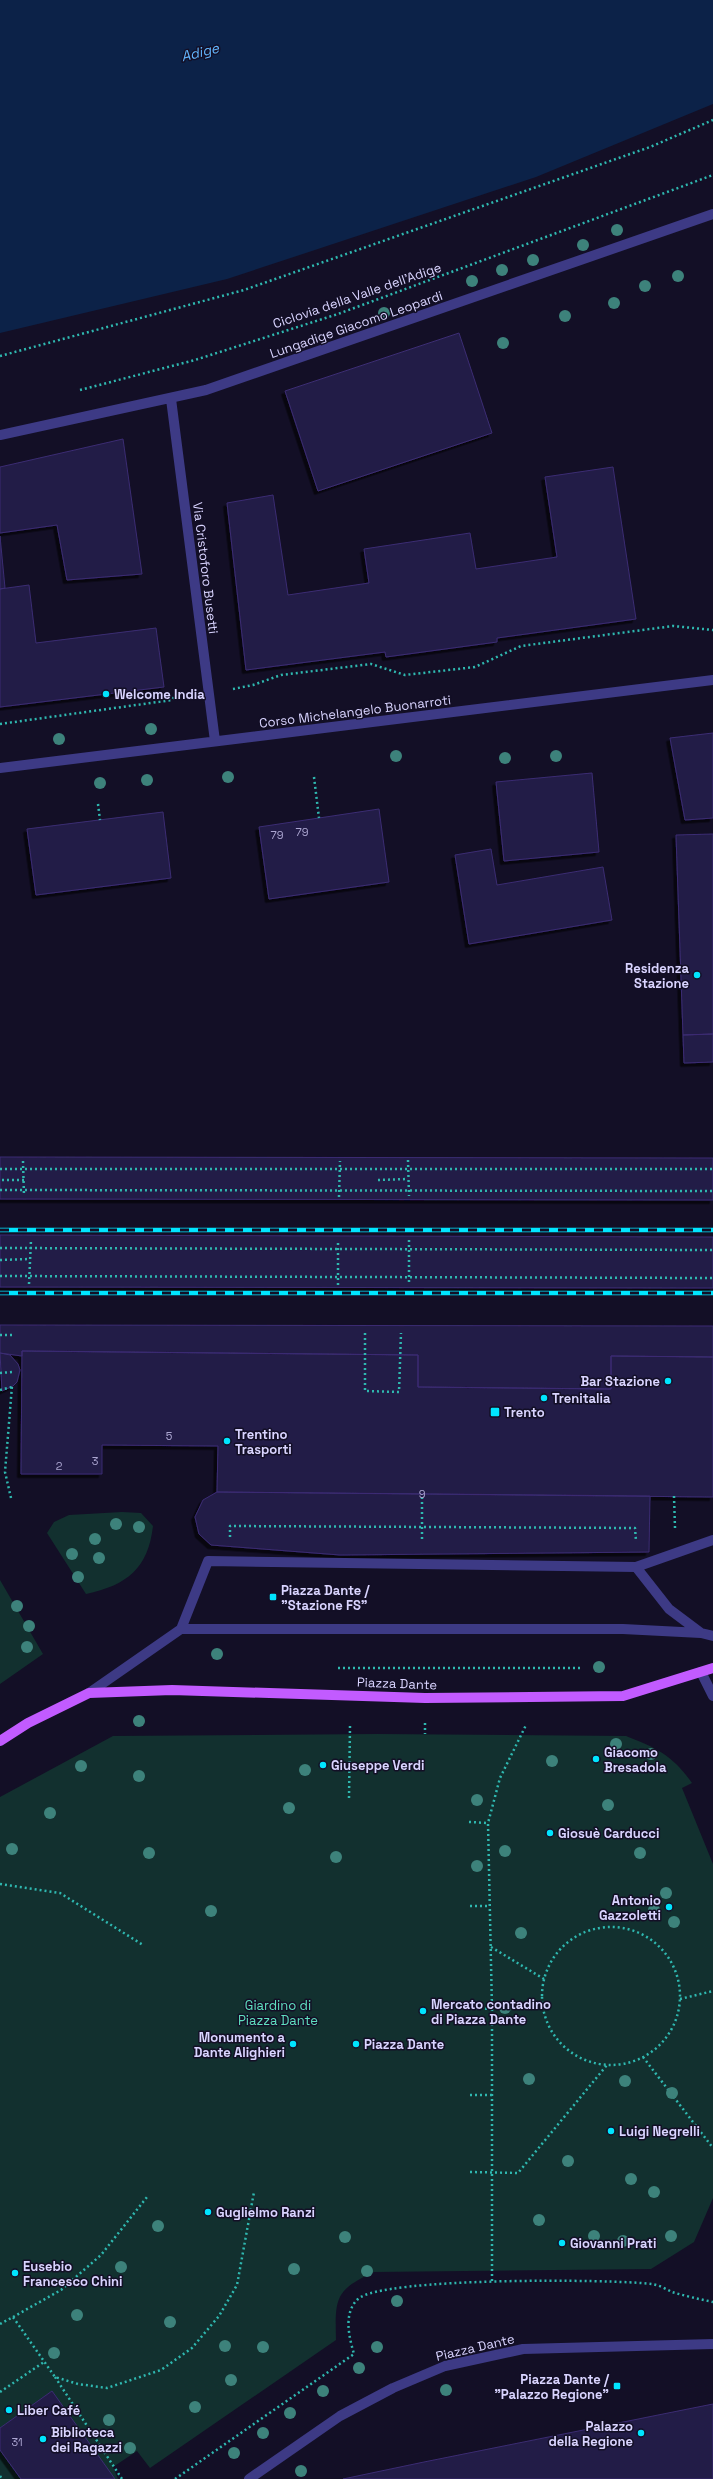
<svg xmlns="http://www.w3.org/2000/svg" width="713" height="2479" viewBox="0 0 713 2479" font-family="'Space Grotesk',sans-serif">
<defs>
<filter id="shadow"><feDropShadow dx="-3.5" dy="3.5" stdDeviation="0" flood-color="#0009"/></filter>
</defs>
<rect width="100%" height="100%" fill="#130f26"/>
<!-- green -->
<path fill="#12302f" d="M 122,1512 L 141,1513 L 153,1526 C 148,1569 127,1585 86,1594 L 47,1533 L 54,1522 L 69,1515 Z
M 0,1580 L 43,1654 L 0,1684 Z
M 377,1734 L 626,1736 C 657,1748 673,1756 692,1783 L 682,1788 L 713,1864 L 713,2198 L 694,2242 L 651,2269 L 374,2272 C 335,2290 335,2298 336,2340 L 150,2468 L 137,2451 L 113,2467 L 118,2479 L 0,2479 L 0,1797 L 113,1736 Z"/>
<!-- water -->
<path fill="#0c2248" d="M 0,0 L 713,0 L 713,104 L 536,177 L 227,279 L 0,333 Z"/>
<!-- building -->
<path fill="#241b47" stroke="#3b2d73" filter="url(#shadow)" d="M 459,333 L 492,433 L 318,491 L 285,391 Z
M 123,439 L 142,574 L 67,580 L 57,525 L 0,533 L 0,467 Z
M 613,467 L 636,619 L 497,638 L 497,642 L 386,657 L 385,652 L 246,670 L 227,503 L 273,495 L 288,595 L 369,583 L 364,549 L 470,533 L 476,569 L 557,557 L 545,477 Z
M 0,536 L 5,588 L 0,589 Z
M 29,585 L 36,643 L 156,628 L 164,687 L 0,707 L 0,589 Z
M 713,733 L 713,818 L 685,820 L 670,738 Z
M 592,773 L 599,852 L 504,861 L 496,782 Z
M 379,809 L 389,882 L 269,899 L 259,827 Z
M 163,812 L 171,878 L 36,895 L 27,829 Z
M 713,834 L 713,1034 L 683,1035 L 676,835 Z
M 491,849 L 497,885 L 603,867 L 612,920 L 469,944 L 455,855 Z
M 713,1034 L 713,1062 L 684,1063 L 683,1035 Z
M 0,1157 L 713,1158 L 713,1200 L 0,1199 Z
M 0,1235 L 713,1237 L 713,1288 L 0,1287 Z
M 0,1325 L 713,1326 L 713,1357 L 611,1356 L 611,1389 L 418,1387 L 418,1355 L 22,1351 L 22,1356 L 0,1353 Z
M 22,1351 L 418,1355 L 418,1387 L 611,1389 L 611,1356 L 713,1357 L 713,1497 L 217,1492 L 218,1446 L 102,1445 L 102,1474 L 21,1474 Z
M 0,1353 L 10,1355 L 18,1364 L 20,1370 L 17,1382 L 13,1386 L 2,1391 Z
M 217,1492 L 650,1496 L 649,1552 L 340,1555 L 211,1545 L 199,1534 L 195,1517 L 203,1500 Z
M 52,2391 L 115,2479 L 21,2479 L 0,2450 L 0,2428 Z
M 713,2404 L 713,2479 L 343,2479 L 424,2462 Z"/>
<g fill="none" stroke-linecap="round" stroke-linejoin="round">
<!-- path -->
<path stroke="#2fb8b0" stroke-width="2.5" stroke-dasharray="2 3" stroke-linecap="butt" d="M 0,356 L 244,290 L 650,147 L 713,120
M 80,390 L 195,360 L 338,314 L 713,175
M 233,689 L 253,685 L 281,675 L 371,664 L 405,675 L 475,667 L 521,646 L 673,626 L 713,630
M 0,724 L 172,700 L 174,697 L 184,695
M 314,777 L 319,818
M 98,804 L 100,820
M 408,1160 L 409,1196
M 23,1161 L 24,1196
M 0,1169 L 713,1169
M 2,1180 L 24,1180
M 378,1180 L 408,1179
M 0,1190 L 713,1191
M 339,1197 L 340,1161
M 409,1240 L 409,1285
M 0,1248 L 713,1250
M 0,1260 L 30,1259
M 0,1276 L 713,1278
M 29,1284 L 31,1240
M 338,1285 L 338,1240
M 365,1333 L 365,1391 L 399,1392 L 401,1333
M 0,1335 L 13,1335
M 0,1373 L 12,1372
M 0,1390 L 12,1387
M 674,1496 L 675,1528
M 11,1498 L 5,1472 L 12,1386
M 230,1537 L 230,1526 L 635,1528 L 636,1541
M 422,1539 L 422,1494
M 338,1668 L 582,1668
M 425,1723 L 425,1734
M 349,1798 L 350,1726
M 469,1822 L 488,1823
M 0,1884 L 60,1893 L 143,1945
M 470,1906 L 490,1906
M542 1996a69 69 0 1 1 138 0a69 69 0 1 1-138 0Z
M 491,1947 L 544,1979
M 680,1999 L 713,1991
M 470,2008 L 492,2009
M 643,2057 L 713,2148
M 470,2095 L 493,2095
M 470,2172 L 518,2173 L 607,2065
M 492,2281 L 492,2009 L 488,1823 L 500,1778 L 526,1725
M 13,2317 L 61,2290 L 101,2255 L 147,2197
M 0,2324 L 13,2317 L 55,2377 L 78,2384 L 107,2388 L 161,2370 L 192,2348 L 219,2316 L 237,2285 L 254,2192
M 55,2377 L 122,2479
M 0,2392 L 44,2362
M 0,2476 L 2,2479
M 175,2479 L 354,2354 C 349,2337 343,2313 358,2299 C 382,2277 612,2279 652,2284 C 659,2285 666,2289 672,2292 C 685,2296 699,2299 713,2302"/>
<!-- minor -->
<path stroke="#3d3a85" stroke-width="10" d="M 171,399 L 215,741
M 0,435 L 206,390 L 713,214
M 0,768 L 713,680
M 636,1567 L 713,1540
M 181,1629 L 208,1561 L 636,1567 L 669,1609 L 701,1633
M 701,1672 L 713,1696
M 89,1693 L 181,1629 L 623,1629 L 701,1633 L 713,1636
M 249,2479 L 340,2416 L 393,2388 L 445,2366 L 523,2349 L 713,2344"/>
<!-- major -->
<path stroke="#c25bff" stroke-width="10" d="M 0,1741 L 28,1723 L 89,1693 L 172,1690 L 425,1698 L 623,1696 L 713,1668"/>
<defs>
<path id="rail" d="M 0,1230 L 713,1230
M 0,1293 L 713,1293"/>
</defs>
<!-- rail casing -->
<use href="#rail" stroke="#00e5ff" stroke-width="4.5"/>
<!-- rail -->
<use href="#rail" stroke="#130f26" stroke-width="3" stroke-dasharray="9" stroke-linecap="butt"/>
</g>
<!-- trees -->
<g fill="#3d827b">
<circle cx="617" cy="230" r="6"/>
<circle cx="583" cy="245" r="6"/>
<circle cx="533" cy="260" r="6"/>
<circle cx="502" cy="270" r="6"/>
<circle cx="678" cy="276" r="6"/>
<circle cx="472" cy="281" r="6"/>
<circle cx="645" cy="286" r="6"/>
<circle cx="614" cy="303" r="6"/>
<circle cx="384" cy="313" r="6"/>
<circle cx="565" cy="316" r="6"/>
<circle cx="503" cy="343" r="6"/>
<circle cx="151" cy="729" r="6"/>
<circle cx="59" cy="739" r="6"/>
<circle cx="396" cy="756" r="6"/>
<circle cx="556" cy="756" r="6"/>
<circle cx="505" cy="758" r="6"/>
<circle cx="228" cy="777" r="6"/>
<circle cx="147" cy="780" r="6"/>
<circle cx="100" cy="783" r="6"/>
<circle cx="116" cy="1524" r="6"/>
<circle cx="139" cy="1527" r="6"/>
<circle cx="95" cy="1539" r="6"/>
<circle cx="72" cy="1554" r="6"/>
<circle cx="99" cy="1558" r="6"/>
<circle cx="78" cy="1577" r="6"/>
<circle cx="17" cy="1606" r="6"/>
<circle cx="29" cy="1626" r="6"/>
<circle cx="27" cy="1647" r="6"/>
<circle cx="217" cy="1654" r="6"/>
<circle cx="599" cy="1667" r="6"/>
<circle cx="139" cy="1721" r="6"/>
<circle cx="616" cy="1744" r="6"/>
<circle cx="651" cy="1754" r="6"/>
<circle cx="552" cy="1761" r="6"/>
<circle cx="81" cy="1766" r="6"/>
<circle cx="305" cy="1770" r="6"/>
<circle cx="139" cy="1776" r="6"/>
<circle cx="477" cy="1800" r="6"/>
<circle cx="608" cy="1805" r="6"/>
<circle cx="289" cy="1808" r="6"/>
<circle cx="50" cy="1813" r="6"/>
<circle cx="12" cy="1849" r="6"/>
<circle cx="505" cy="1851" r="6"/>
<circle cx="149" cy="1853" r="6"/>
<circle cx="640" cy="1853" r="6"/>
<circle cx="336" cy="1857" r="6"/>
<circle cx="477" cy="1866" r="6"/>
<circle cx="666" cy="1893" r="6"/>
<circle cx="654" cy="1910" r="6"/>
<circle cx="211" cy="1911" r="6"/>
<circle cx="674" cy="1922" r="6"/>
<circle cx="521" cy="1933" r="6"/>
<circle cx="505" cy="2008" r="6"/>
<circle cx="529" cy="2079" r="6"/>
<circle cx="625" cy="2081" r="6"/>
<circle cx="672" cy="2093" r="6"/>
<circle cx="568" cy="2161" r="6"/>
<circle cx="631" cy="2179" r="6"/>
<circle cx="654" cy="2192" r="6"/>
<circle cx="539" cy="2220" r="6"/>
<circle cx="158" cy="2226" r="6"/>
<circle cx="594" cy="2236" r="6"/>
<circle cx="671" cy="2236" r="6"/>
<circle cx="345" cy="2237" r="6"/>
<circle cx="623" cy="2241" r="6"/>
<circle cx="121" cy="2267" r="6"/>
<circle cx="294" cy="2269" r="6"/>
<circle cx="367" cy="2271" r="6"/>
<circle cx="397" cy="2301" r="6"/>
<circle cx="77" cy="2315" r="6"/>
<circle cx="170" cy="2322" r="6"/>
<circle cx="225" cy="2346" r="6"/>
<circle cx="263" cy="2347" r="6"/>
<circle cx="377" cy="2347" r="6"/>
<circle cx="54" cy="2353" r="6"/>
<circle cx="359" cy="2368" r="6"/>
<circle cx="231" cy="2380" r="6"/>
<circle cx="446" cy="2390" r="6"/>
<circle cx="323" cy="2391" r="6"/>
<circle cx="195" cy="2407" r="6"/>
<circle cx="290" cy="2413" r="6"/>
<circle cx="109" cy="2420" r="6"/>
<circle cx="263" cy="2433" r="6"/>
<circle cx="130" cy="2448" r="6"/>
<circle cx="234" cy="2453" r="6"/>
<circle cx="301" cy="2471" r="6"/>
</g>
<!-- markers -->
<g fill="#00e5ff" stroke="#130f26" stroke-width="1.5">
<circle cx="106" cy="694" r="4"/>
<circle cx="697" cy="975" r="4"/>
<circle cx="668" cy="1381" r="4"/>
<circle cx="544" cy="1398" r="4"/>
<rect x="490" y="1407" width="10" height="10" rx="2"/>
<circle cx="227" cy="1441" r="4"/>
<rect x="269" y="1593" width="8" height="8" rx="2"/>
<circle cx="596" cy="1759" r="4"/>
<circle cx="323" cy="1765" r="4"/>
<circle cx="550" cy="1833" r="4"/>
<circle cx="669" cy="1907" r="4"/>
<circle cx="423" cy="2011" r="4"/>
<circle cx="293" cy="2044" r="4"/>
<circle cx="356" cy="2044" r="4"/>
<circle cx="611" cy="2131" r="4"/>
<circle cx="208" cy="2212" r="4"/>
<circle cx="562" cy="2243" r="4"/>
<circle cx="15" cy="2273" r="4"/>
<rect x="613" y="2382" width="8" height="8" rx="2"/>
<circle cx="9" cy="2410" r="4"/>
<circle cx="641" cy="2433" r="4"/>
<circle cx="43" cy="2439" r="4"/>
</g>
<g text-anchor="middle" stroke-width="3" stroke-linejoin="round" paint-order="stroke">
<!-- number labels -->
<g font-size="11" fill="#aca6d1">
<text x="302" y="836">79</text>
<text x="277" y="839">79</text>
<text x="169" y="1440">5</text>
<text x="95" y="1465">3</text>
<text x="59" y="1470">2</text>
<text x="422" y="1498">9</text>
<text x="17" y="2446">31</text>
</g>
<!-- street labels -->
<g font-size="13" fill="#d9d4ff" stroke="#130f26">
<text transform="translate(357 295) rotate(-19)" y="5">Ciclovia della Valle dell'Adige</text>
<text transform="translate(356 324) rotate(-19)" y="5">Lungadige Giacomo Leopardi</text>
<text transform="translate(206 568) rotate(83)" y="5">Via Cristoforo Busetti</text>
<text transform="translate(355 711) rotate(-7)" y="5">Corso Michelangelo Buonarroti</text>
<text transform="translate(397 1683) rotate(2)" y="5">Piazza Dante</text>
<text transform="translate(475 2347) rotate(-13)" y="5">Piazza Dante</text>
</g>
<!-- poi labels -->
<g font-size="13" font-weight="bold" fill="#d9d4ff" stroke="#130f26" text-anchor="start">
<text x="114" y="699">Welcome India</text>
<text x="689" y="973" text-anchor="end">Residenza<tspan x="689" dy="15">Stazione</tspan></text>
<text x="660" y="1386" text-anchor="end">Bar Stazione</text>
<text x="552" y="1403">Trenitalia</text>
<text x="504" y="1417">Trento</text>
<text x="235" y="1439">Trentino<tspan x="235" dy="15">Trasporti</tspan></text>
<text x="281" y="1595">Piazza Dante /<tspan x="281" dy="15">"Stazione FS"</tspan></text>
<text x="604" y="1757">Giacomo<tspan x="604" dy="15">Bresadola</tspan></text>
<text x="331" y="1770">Giuseppe Verdi</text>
<text x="558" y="1838">Giosuè Carducci</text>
<text x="661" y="1905" text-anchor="end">Antonio<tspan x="661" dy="15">Gazzoletti</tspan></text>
<text x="431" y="2009">Mercato contadino<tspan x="431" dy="15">di Piazza Dante</tspan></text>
<text x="285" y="2042" text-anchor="end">Monumento a<tspan x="285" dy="15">Dante Alighieri</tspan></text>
<text x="364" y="2049">Piazza Dante</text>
<text x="619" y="2136">Luigi Negrelli</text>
<text x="216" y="2217">Guglielmo Ranzi</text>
<text x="570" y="2248">Giovanni Prati</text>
<text x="23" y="2271">Eusebio<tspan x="23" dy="15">Francesco Chini</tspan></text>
<text x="609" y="2384" text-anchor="end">Piazza Dante /<tspan x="609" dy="15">"Palazzo Regione"</tspan></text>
<text x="17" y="2415">Liber Café</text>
<text x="633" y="2431" text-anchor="end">Palazzo<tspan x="633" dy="15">della Regione</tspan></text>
<text x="51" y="2437">Biblioteca<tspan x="51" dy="15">dei Ragazzi</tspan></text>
</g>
<!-- park labels -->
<g font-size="13" fill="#5fe0c0" stroke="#130f26">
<text x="278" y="2010">Giardino di<tspan x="278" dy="15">Piazza Dante</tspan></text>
</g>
<!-- water labels -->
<g font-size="14" font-style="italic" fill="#62b6ff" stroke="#130f26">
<text transform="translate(200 52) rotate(-14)" y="5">Adige</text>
</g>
</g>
</svg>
